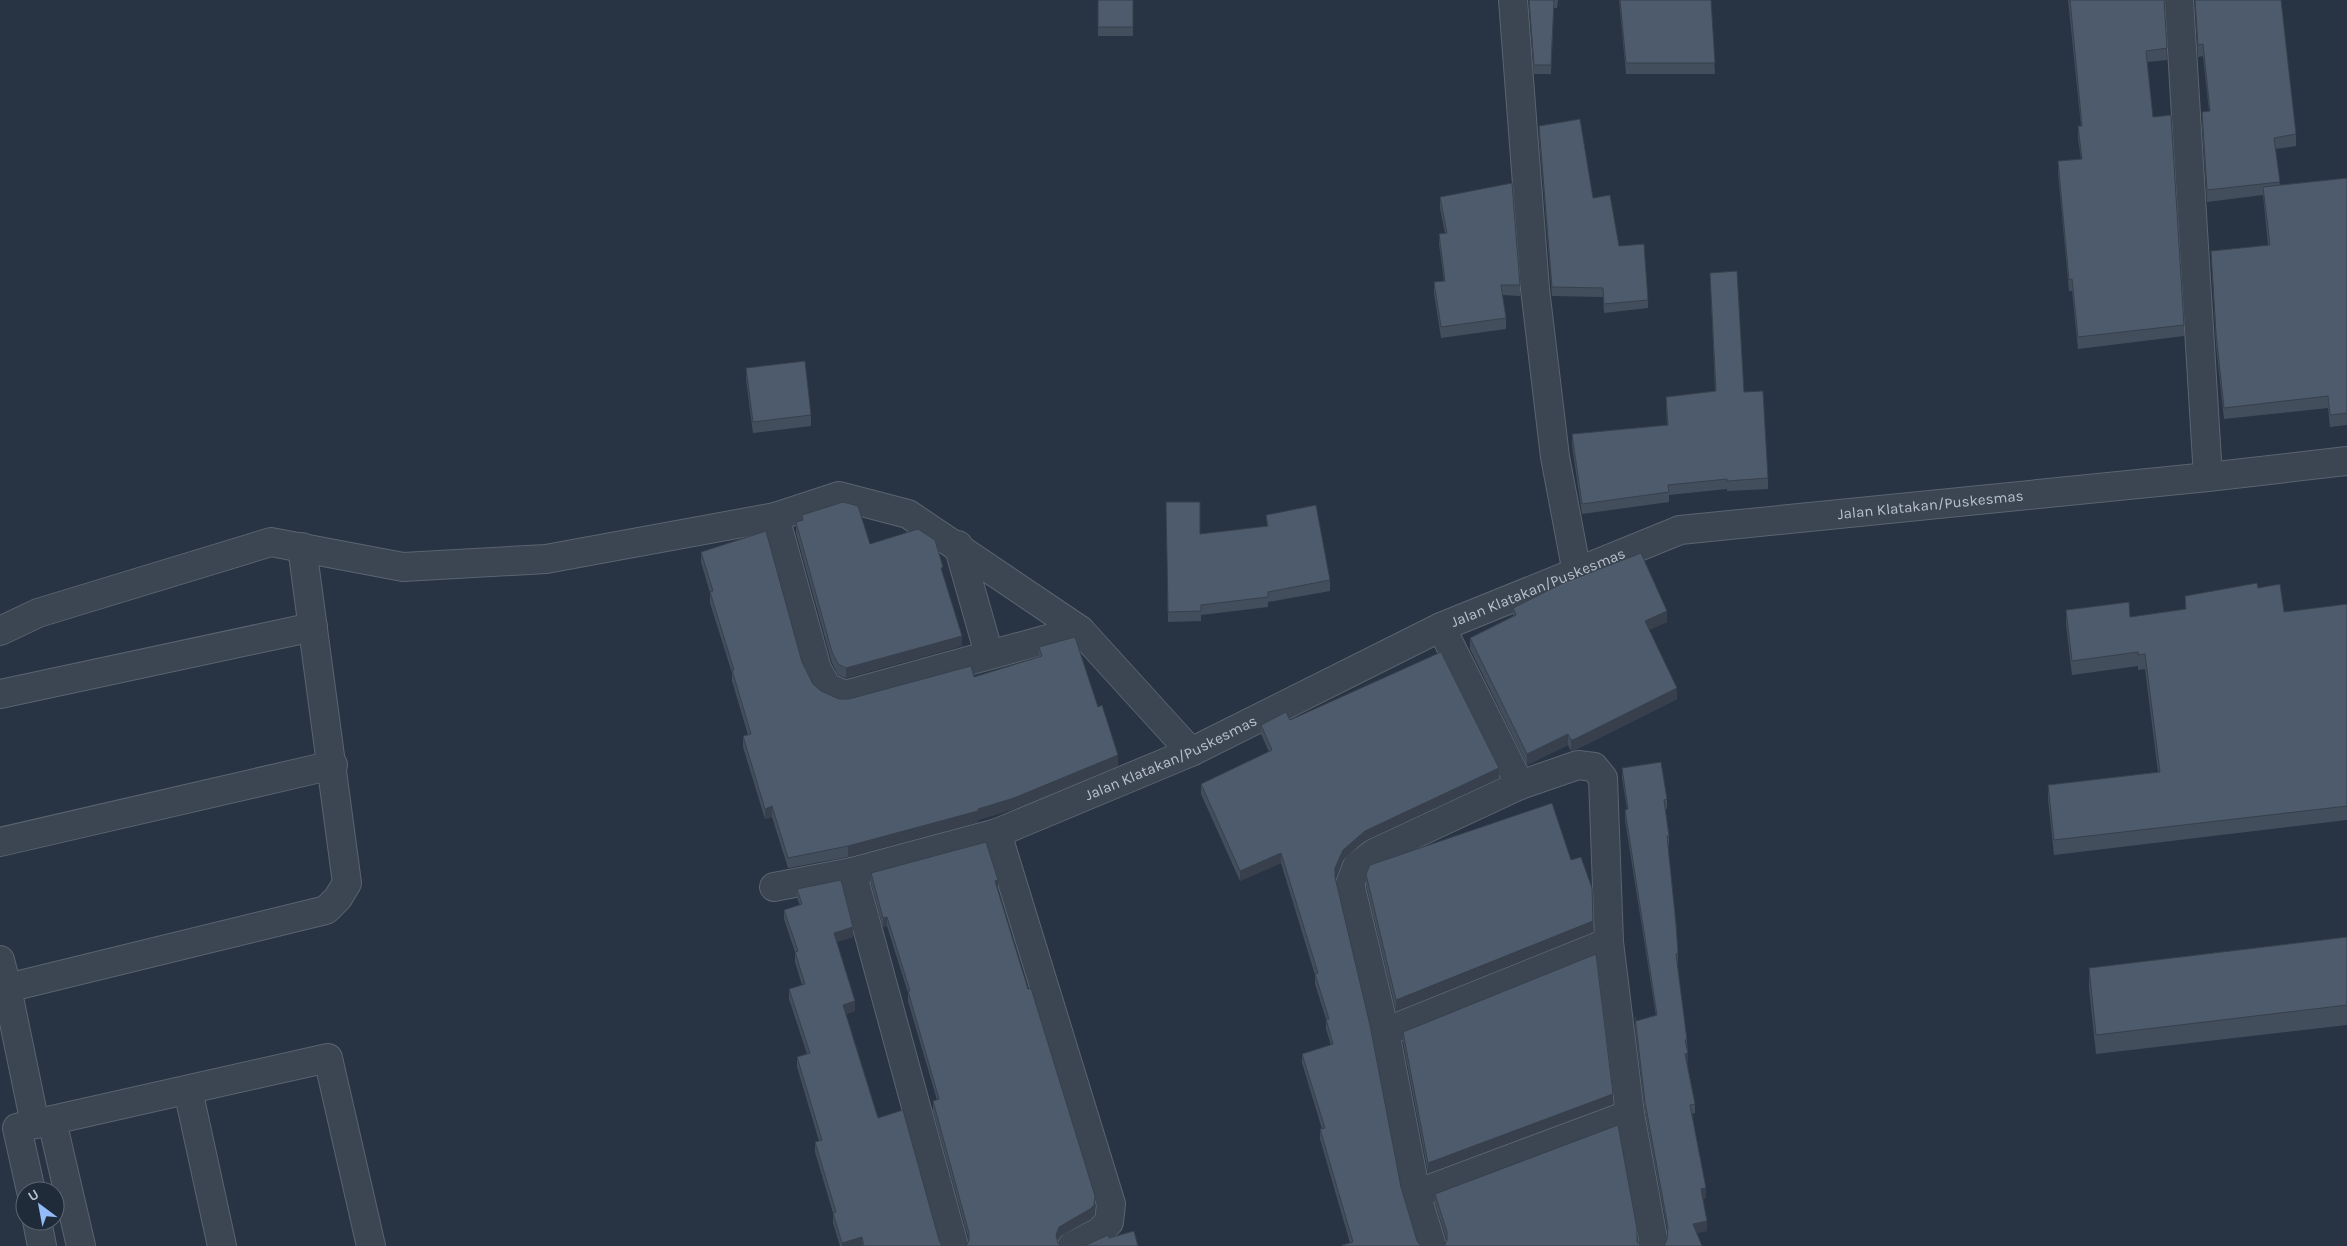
<svg xmlns="http://www.w3.org/2000/svg" width="2347" height="1246" viewBox="0 0 2347 1246" font-family="Karla,sans-serif">
<rect width="100%" height="100%" fill="#283443"/>
<g fill="none" stroke-linecap="round" stroke-linejoin="round">
<defs>
<g id="street">
<path d="M 1513,0 L 1535,289 L 1555,457 L 1577,573"/>
<path d="M 2179,0 L 2208,477"/>
<path d="M 775,517 L 817,669 L 827,687 L 845,695 L 1080,630 L 1191,752"/>
<path d="M 958,545 L 989,654"/>
<path d="M 1441,627 L 1520,785 L 1578,765 L 1594,767 L 1603,778 L 1609,942 L 1630,1114 L 1653,1239 L 1652,1246"/>
<path d="M 0,631 L 38,613 L 271,542 L 403,567 L 546,559 L 775,517 L 839,496 L 908,514 L 1080,630"/>
<path d="M 0,694 L 313,627"/>
<path d="M 997,833 L 1111,1204 L 1109,1222 L 1099,1232 L 1072,1246"/>
<path d="M 0,842 L 333,765"/>
<path d="M 852,872 L 954,1246"/>
<path id="s1" d="M 774,887 L 852,872 L 997,833 L 1191,752 L 1441,627 L 1680,530 L 2208,477 L 2347,461"/>
<path d="M 0,960 L 7,988"/>
<path d="M 1385,1032 L 1609,942"/>
<path d="M 188,1090 L 222,1246"/>
<path d="M 52,1121 L 81,1246"/>
<path d="M 35,1124 L 7,988 L 326,910 L 338,898 L 347,883 L 302,547"/>
<path d="M 31,1191 L 17,1128 L 328,1058 L 371,1246"/>
<path d="M 1416,1194 L 1630,1114"/>
<path d="M 37,1221 L 42,1246"/>
<path d="M 1432,1246 L 1416,1194 L 1385,1032 L 1350,884 L 1357,866 L 1374,853 L 1520,785"/>
</g>
</defs>
<!-- street casing -->
<use href="#street" stroke="#5a6470" stroke-width="30"/>
<!-- street -->
<use href="#street" stroke="#3c4653" stroke-width="28"/>
</g>
<!-- wall -->
<path fill="#434e5d" d="M 1098,0 L 1133,0 L 1133,36 L 1098,36 Z
M 1529,0 L 1558,0 L 1557,8 L 1554,8 L 1551,74 L 1534,74 Z
M 1619,0 L 1711,0 L 1715,74 L 1626,74 Z
M 2068,0 L 2164,0 L 2167,60 L 2147,62 L 2153,117 L 2184,325 L 2184,336 L 2078,349 L 2072,291 L 2069,291 L 2058,173 L 2058,161 L 2081,159 L 2078,138 L 2078,126 L 2081,126 Z
M 2195,0 L 2281,0 L 2296,134 L 2296,146 L 2275,149 L 2280,185 L 2347,178 L 2347,425 L 2330,427 L 2328,408 L 2224,419 L 2216,345 L 2211,251 L 2268,245 L 2263,195 L 2207,202 L 2202,124 L 2202,112 L 2209,111 L 2203,56 L 2198,57 Z
M 1539,126 L 1593,198 L 1648,300 L 1648,308 L 1604,313 L 1603,297 L 1552,296 L 1539,135 Z
M 1440,197 L 1520,285 L 1520,296 L 1502,295 L 1506,318 L 1506,329 L 1441,338 L 1434,293 L 1434,282 L 1444,281 L 1439,244 L 1439,234 L 1445,233 L 1440,208 Z
M 1710,273 L 1768,478 L 1768,489 L 1727,491 L 1727,489 L 1669,495 L 1669,502 L 1582,514 L 1572,445 L 1572,434 L 1667,425 L 1666,407 L 1666,397 L 1715,391 Z
M 746,368 L 811,415 L 811,426 L 753,433 L 746,379 Z
M 1166,502 L 1200,534 L 1267,526 L 1266,515 L 1330,580 L 1330,591 L 1268,602 L 1268,607 L 1201,615 L 1201,621 L 1168,622 Z
M 802,515 L 943,575 L 962,646 L 846,678 L 838,675 L 832,663 L 796,533 L 796,522 L 802,520 Z
M 701,552 L 802,662 L 813,684 L 821,691 L 839,699 L 849,699 L 974,677 L 1039,657 L 1039,647 L 1098,707 L 1118,766 L 1014,809 L 978,820 L 978,822 L 848,857 L 788,868 L 772,817 L 765,819 L 743,747 L 743,736 L 748,735 L 732,681 L 732,673 L 710,603 L 710,593 L 701,562 Z
M 2258,588 L 2284,612 L 2347,604 L 2347,820 L 2054,855 L 2048,799 L 2048,785 L 2158,772 L 2145,669 L 2138,670 L 2138,666 L 2072,675 L 2066,625 L 2066,610 L 2130,617 L 2185,609 L 2185,596 Z
M 1513,608 L 1667,622 L 1649,630 L 1677,699 L 1575,750 L 1571,751 L 1568,745 L 1527,765 L 1470,649 L 1470,638 L 1513,616 Z
M 1290,720 L 1499,778 L 1365,840 L 1343,860 L 1335,878 L 1401,1187 L 1417,1241 L 1350,1243 L 1320,1139 L 1320,1129 L 1322,1129 L 1302,1063 L 1302,1054 L 1331,1045 L 1326,1029 L 1326,1019 L 1315,984 L 1315,975 L 1281,863 L 1240,881 L 1201,794 L 1201,784 L 1269,752 L 1261,734 L 1261,725 Z
M 1622,768 L 1667,799 L 1667,809 L 1665,809 L 1669,836 L 1669,845 L 1668,846 L 1678,953 L 1678,963 L 1677,963 L 1687,1040 L 1688,1063 L 1687,1063 L 1695,1104 L 1695,1113 L 1692,1114 L 1706,1198 L 1702,1199 L 1707,1231 L 1697,1233 L 1665,1245 L 1667,1239 L 1668,1233 L 1645,1112 L 1635,1026 L 1635,1017 L 1636,1021 L 1656,1016 L 1625,820 L 1625,810 L 1627,809 L 1622,778 Z
M 871,873 L 998,890 L 997,890 L 1028,989 L 1095,1205 L 1094,1215 L 1090,1219 L 1059,1237 L 1058,1241 L 969,1241 L 933,1111 L 933,1101 L 937,1100 L 908,1001 L 908,993 L 887,926 L 883,927 L 871,883 Z
M 1366,874 L 1593,932 L 1396,1011 L 1366,885 Z
M 797,889 L 853,937 L 836,942 L 855,1011 L 846,1014 L 878,1118 L 942,1246 L 840,1246 L 833,1223 L 833,1213 L 815,1152 L 815,1142 L 819,1141 L 797,1067 L 797,1057 L 807,1054 L 789,999 L 789,989 L 802,985 L 795,962 L 795,952 L 784,919 L 784,910 L 800,905 L 797,898 Z
M 2347,937 L 2347,1025 L 2096,1054 L 2089,988 L 2089,968 Z
M 1403,1032 L 1613,1104 L 1428,1173 L 1403,1042 Z
M 1435,1194 L 1637,1242 L 1447,1241 L 1435,1203 Z"/>
<!-- shaded-wall -->
<path fill="#37404c" d="M 1667,611 L 1667,622 L 1645,632 L 1645,621 Z
M 962,636 L 962,646 L 846,678 L 846,668 Z
M 1677,688 L 1677,699 L 1575,750 L 1571,751 L 1571,740 Z
M 1568,734 L 1568,745 L 1527,765 L 1527,754 Z
M 1118,755 L 1118,766 L 1014,809 L 978,820 L 978,822 L 848,857 L 848,846 L 978,809 Z
M 1499,768 L 1499,778 L 1365,840 L 1343,860 L 1335,878 L 1335,887 L 1335,868 L 1343,850 L 1365,831 Z
M 772,806 L 772,817 L 765,819 L 765,809 Z
M 1281,853 L 1281,863 L 1240,881 L 1240,871 Z
M 998,880 L 998,890 L 995,891 L 995,881 Z
M 887,917 L 887,926 L 883,927 L 883,918 Z
M 1593,921 L 1593,932 L 1396,1011 L 1396,1000 Z
M 853,927 L 853,937 L 834,943 L 834,933 Z
M 855,1001 L 855,1011 L 843,1015 L 843,1005 Z
M 1688,1053 L 1688,1063 L 1685,1064 L 1685,1054 Z
M 1613,1094 L 1613,1104 L 1428,1173 L 1428,1163 Z
M 1706,1188 L 1706,1198 L 1701,1199 L 1701,1189 Z
M 1095,1196 L 1094,1215 L 1090,1219 L 1059,1237 L 1056,1245 L 1056,1235 L 1059,1227 Z
M 1707,1221 L 1707,1231 L 1693,1234 L 1693,1224 Z
M 862,1237 L 862,1246 L 842,1246 L 842,1243 Z"/>
<!-- building -->
<path fill="#4e5b6c" stroke="#37404c" d="M 1098,0 L 1133,0 L 1133,27 L 1098,27 Z
M 1529,0 L 1554,0 L 1551,65 L 1534,65 Z
M 1620,0 L 1711,0 L 1715,63 L 1626,63 Z
M 2070,0 L 2164,0 L 2167,48 L 2146,51 L 2153,117 L 2171,115 L 2184,325 L 2078,337 L 2072,279 L 2069,280 L 2058,161 L 2082,159 L 2078,126 L 2082,126 Z
M 2195,0 L 2281,0 L 2296,134 L 2274,138 L 2280,182 L 2207,190 L 2202,112 L 2210,111 L 2203,44 L 2198,45 Z
M 1580,119 L 1593,198 L 1610,195 L 1619,246 L 1644,244 L 1648,300 L 1604,304 L 1603,288 L 1552,287 L 1539,126 Z
M 2347,178 L 2347,413 L 2330,415 L 2328,396 L 2224,408 L 2216,333 L 2211,251 L 2270,245 L 2263,187 Z
M 1512,183 L 1520,285 L 1501,285 L 1506,318 L 1441,327 L 1434,282 L 1445,281 L 1439,234 L 1447,233 L 1440,197 Z
M 1737,271 L 1744,392 L 1763,391 L 1768,478 L 1727,481 L 1727,479 L 1668,485 L 1669,492 L 1582,504 L 1572,434 L 1668,425 L 1666,397 L 1716,391 L 1710,273 Z
M 805,361 L 811,415 L 753,422 L 746,368 Z
M 843,502 L 858,506 L 870,544 L 918,529 L 935,540 L 943,567 L 941,568 L 962,636 L 846,668 L 838,664 L 832,652 L 796,522 L 803,520 L 802,515 Z
M 1166,502 L 1200,502 L 1200,534 L 1268,526 L 1266,515 L 1316,505 L 1330,580 L 1268,592 L 1268,597 L 1201,605 L 1201,611 L 1168,612 Z
M 766,531 L 802,662 L 813,684 L 821,691 L 839,699 L 849,699 L 971,666 L 974,677 L 1042,656 L 1039,647 L 1075,637 L 1098,707 L 1102,705 L 1118,755 L 1014,798 L 978,809 L 978,811 L 848,846 L 788,858 L 772,806 L 765,809 L 743,736 L 751,734 L 732,670 L 734,670 L 710,592 L 713,591 L 701,552 Z
M 1641,553 L 1667,611 L 1645,621 L 1677,688 L 1575,739 L 1571,740 L 1568,734 L 1527,754 L 1470,638 L 1516,615 L 1513,608 L 1561,584 Z
M 2257,583 L 2258,588 L 2280,584 L 2284,612 L 2347,604 L 2347,806 L 2054,840 L 2048,785 L 2160,772 L 2145,654 L 2138,655 L 2138,652 L 2072,661 L 2066,610 L 2129,602 L 2130,617 L 2186,609 L 2185,596 Z
M 1441,652 L 1499,768 L 1365,831 L 1343,850 L 1335,868 L 1335,877 L 1370,1025 L 1401,1187 L 1417,1241 L 1421,1246 L 1342,1246 L 1342,1245 L 1353,1242 L 1320,1129 L 1325,1128 L 1302,1054 L 1333,1044 L 1326,1019 L 1329,1019 L 1315,974 L 1318,973 L 1281,853 L 1240,871 L 1201,784 L 1272,750 L 1261,725 L 1286,712 L 1290,720 Z
M 1661,762 L 1667,799 L 1664,800 L 1669,836 L 1667,836 L 1676,924 L 1678,953 L 1676,954 L 1687,1040 L 1685,1040 L 1688,1053 L 1685,1054 L 1695,1104 L 1690,1105 L 1706,1188 L 1701,1189 L 1707,1221 L 1693,1224 L 1702,1246 L 1664,1246 L 1667,1239 L 1668,1227 L 1645,1102 L 1635,1017 L 1636,1021 L 1657,1015 L 1625,810 L 1628,809 L 1622,768 Z
M 1552,803 L 1571,860 L 1581,857 L 1592,888 L 1593,921 L 1396,1000 L 1366,874 L 1370,865 Z
M 986,842 L 998,880 L 995,881 L 1028,989 L 1031,988 L 1095,1196 L 1094,1205 L 1090,1209 L 1059,1227 L 1056,1235 L 1058,1243 L 1061,1246 L 966,1246 L 969,1240 L 969,1233 L 933,1101 L 939,1099 L 908,991 L 910,991 L 887,917 L 883,918 L 871,873 Z
M 841,880 L 853,927 L 834,933 L 855,1001 L 843,1005 L 878,1118 L 903,1110 L 939,1240 L 942,1246 L 864,1246 L 862,1237 L 842,1243 L 833,1213 L 836,1212 L 815,1142 L 822,1140 L 797,1057 L 810,1053 L 789,989 L 805,984 L 795,952 L 798,951 L 784,910 L 802,904 L 797,889 Z
M 2347,937 L 2347,1005 L 2096,1035 L 2089,968 Z
M 1596,954 L 1613,1094 L 1428,1163 L 1403,1032 Z
M 1618,1125 L 1637,1229 L 1637,1242 L 1641,1246 L 1444,1246 L 1447,1240 L 1447,1232 L 1435,1194 Z
M 1134,1231 L 1138,1246 L 1084,1246 L 1108,1235 L 1109,1238 Z"/>
<g text-anchor="middle" stroke-width="4.5" stroke-linejoin="round" paint-order="stroke">
<!-- street labels -->
<g font-size="15" fill="#b9c1cd" stroke="#202b39">
<text dy="5" stroke="none"><textPath href="#s1" startOffset="1229">Jalan Klatakan/Puskesmas</textPath></text>
<text dy="5" stroke="none"><textPath href="#s1" startOffset="824">Jalan Klatakan/Puskesmas</textPath></text>
<text dy="5" stroke="none"><textPath href="#s1" startOffset="419">Jalan Klatakan/Puskesmas</textPath></text>
</g>
</g>
<!-- north arrow -->
<g transform="translate(40 1206) rotate(328)"><circle r="24" fill="#202b39" stroke="#5d6774"/>
<path d="M0-4L9 19L0 12L-9 19Z" fill="#93bbf8"/>
<text y="-8" font-size="14" font-weight="bold" text-anchor="middle" fill="#b9c1cd">U</text>
</g>
</svg>
